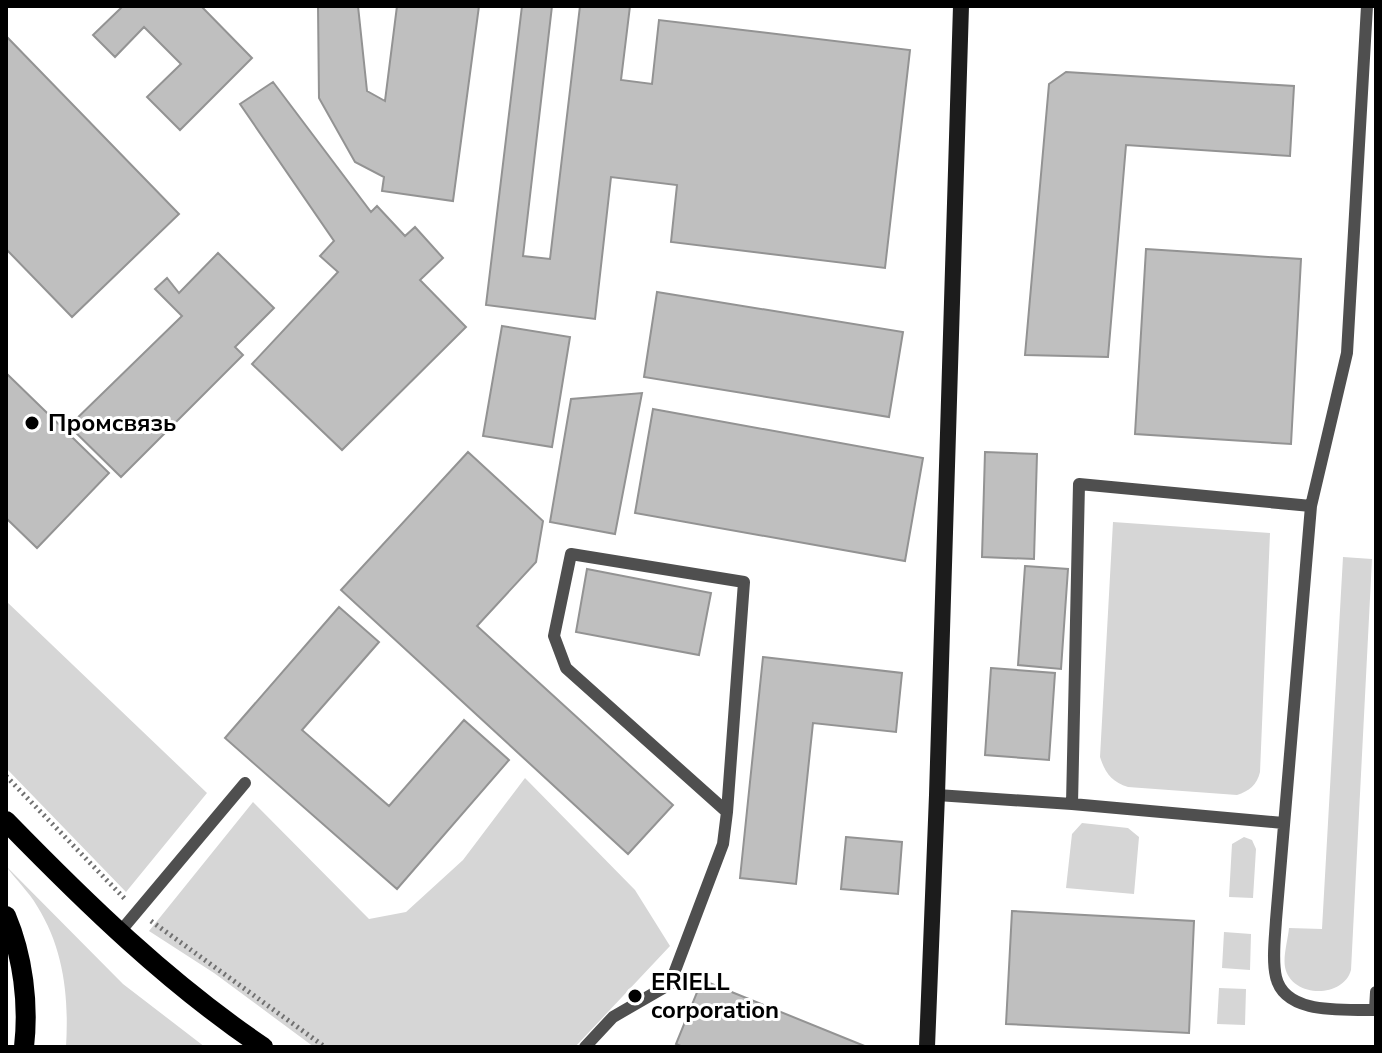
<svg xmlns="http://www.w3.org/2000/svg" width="1382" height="1053" viewBox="0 0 1382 1053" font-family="'Nunito Sans',sans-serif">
<rect width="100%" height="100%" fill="#fff"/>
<!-- green -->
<path fill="#d6d6d6" d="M 1113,522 L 1270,533 L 1260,772 C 1257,785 1249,791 1237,795 L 1128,787 C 1112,782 1105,773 1100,757 Z
M 1343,557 L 1372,559 L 1351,970 C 1343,999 1291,998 1285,967 C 1283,956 1288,939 1289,928 L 1322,929 Z
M 6,601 L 207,793 L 126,892 L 6,768 Z
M 525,778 L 635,890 L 670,946 L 575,1047 L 314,1047 L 214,973 L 149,931 L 253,802 L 369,919 L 406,912 L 463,860 Z
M 1082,823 L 1128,828 L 1139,837 L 1134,894 L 1066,888 L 1072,834 Z
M 1244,837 L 1252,840 L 1256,849 L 1253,898 L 1229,897 L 1232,844 Z
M 6,866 L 123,984 L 205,1047 L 66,1047 C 69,997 64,949 37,906 C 29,892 16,880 6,866 Z
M 1224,932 L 1251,934 L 1250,970 L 1222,968 Z
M 1219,988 L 1246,989 L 1245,1025 L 1217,1024 Z"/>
<!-- building -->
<path fill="#bfbfbf" stroke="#939393" stroke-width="2" d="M 123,6 L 201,6 L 252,58 L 180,130 L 147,97 L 181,64 L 144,27 L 115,57 L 93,35 Z
M 318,6 L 358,6 L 367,91 L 385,101 L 397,6 L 479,6 L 453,201 L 382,191 L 384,177 L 355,162 L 319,98 Z
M 522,6 L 552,6 L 523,256 L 550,259 L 580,6 L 630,6 L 621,80 L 652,84 L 659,20 L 910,50 L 885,268 L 671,242 L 677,185 L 611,177 L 595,319 L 486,305 Z
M 6,36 L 179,214 L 72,317 L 6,249 Z
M 1066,72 L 1294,86 L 1290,156 L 1126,145 L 1108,357 L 1025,355 L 1049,84 Z
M 273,82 L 371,212 L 377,206 L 405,236 L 415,227 L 443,258 L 420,280 L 466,327 L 342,450 L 252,364 L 338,272 L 320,256 L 334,241 L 240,104 Z
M 1146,249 L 1301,259 L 1291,444 L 1135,434 Z
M 218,253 L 274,308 L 235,347 L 243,355 L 121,477 L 69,426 L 182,316 L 155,289 L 167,278 L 179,293 Z
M 657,292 L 903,332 L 889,417 L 644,377 Z
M 502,326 L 570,337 L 552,447 L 483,436 Z
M 6,373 L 109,473 L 37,548 L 6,518 Z
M 642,393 L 615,534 L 550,522 L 571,399 Z
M 653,409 L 923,458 L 905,561 L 635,513 Z
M 468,452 L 543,521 L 536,562 L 477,626 L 673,805 L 628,854 L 341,590 Z
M 985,452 L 1037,454 L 1034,559 L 982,557 Z
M 1025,566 L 1068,569 L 1061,669 L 1018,665 Z
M 587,569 L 711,593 L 699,655 L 576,632 Z
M 339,607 L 379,642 L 302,730 L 389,806 L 464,720 L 509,760 L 397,889 L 225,738 Z
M 763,657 L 902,673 L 896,732 L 813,723 L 796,884 L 740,878 Z
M 991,668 L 1055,673 L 1049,760 L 985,755 Z
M 846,837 L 902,842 L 898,894 L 841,889 Z
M 1012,911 L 1194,921 L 1189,1033 L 1006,1024 Z
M 702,980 L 867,1047 L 683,1047 L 676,1044 Z"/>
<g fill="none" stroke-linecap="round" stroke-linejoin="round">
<!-- path -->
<path stroke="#717171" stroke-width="5" stroke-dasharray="2 4" stroke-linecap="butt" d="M 6,776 L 125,899
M 151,921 L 325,1047"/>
<!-- lane -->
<path stroke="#4f4f4f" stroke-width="12" d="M 1311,506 L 1347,353 L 1367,6
M 937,795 L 1072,804
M 1283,823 L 1072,804 L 1079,484 L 1311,506 L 1276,920 C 1275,938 1272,960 1276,977 C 1285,1016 1346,1009 1376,1010
M 119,933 L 245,783
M 1375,1010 L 1376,992
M 585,1047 L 613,1017 L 670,984 L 723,844 L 727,812 L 744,582 L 571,554 L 554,636 L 566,668 L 727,812"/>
<!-- secondary -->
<path stroke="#1c1c1c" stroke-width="16" d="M 927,1047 L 937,795 L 961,6"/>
<!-- primary -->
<path stroke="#000" stroke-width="20" d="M 6,821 C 86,903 168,983 263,1047
M 6,916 C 23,956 29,1004 24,1047"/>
</g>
<!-- markers -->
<g fill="#000" stroke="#fff" stroke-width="3">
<circle cx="32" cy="423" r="8"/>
<circle cx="635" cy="996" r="8"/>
</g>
<g text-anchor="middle" stroke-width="6" stroke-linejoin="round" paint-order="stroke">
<!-- poi labels -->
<g font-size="24" font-weight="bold" fill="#000" stroke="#fff" text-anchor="start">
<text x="48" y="431">Промсвязь</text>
<text x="651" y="990">ERIELL<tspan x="651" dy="28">corporation</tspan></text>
</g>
</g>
<!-- border -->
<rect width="1382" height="1053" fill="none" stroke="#000000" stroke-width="16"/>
</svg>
